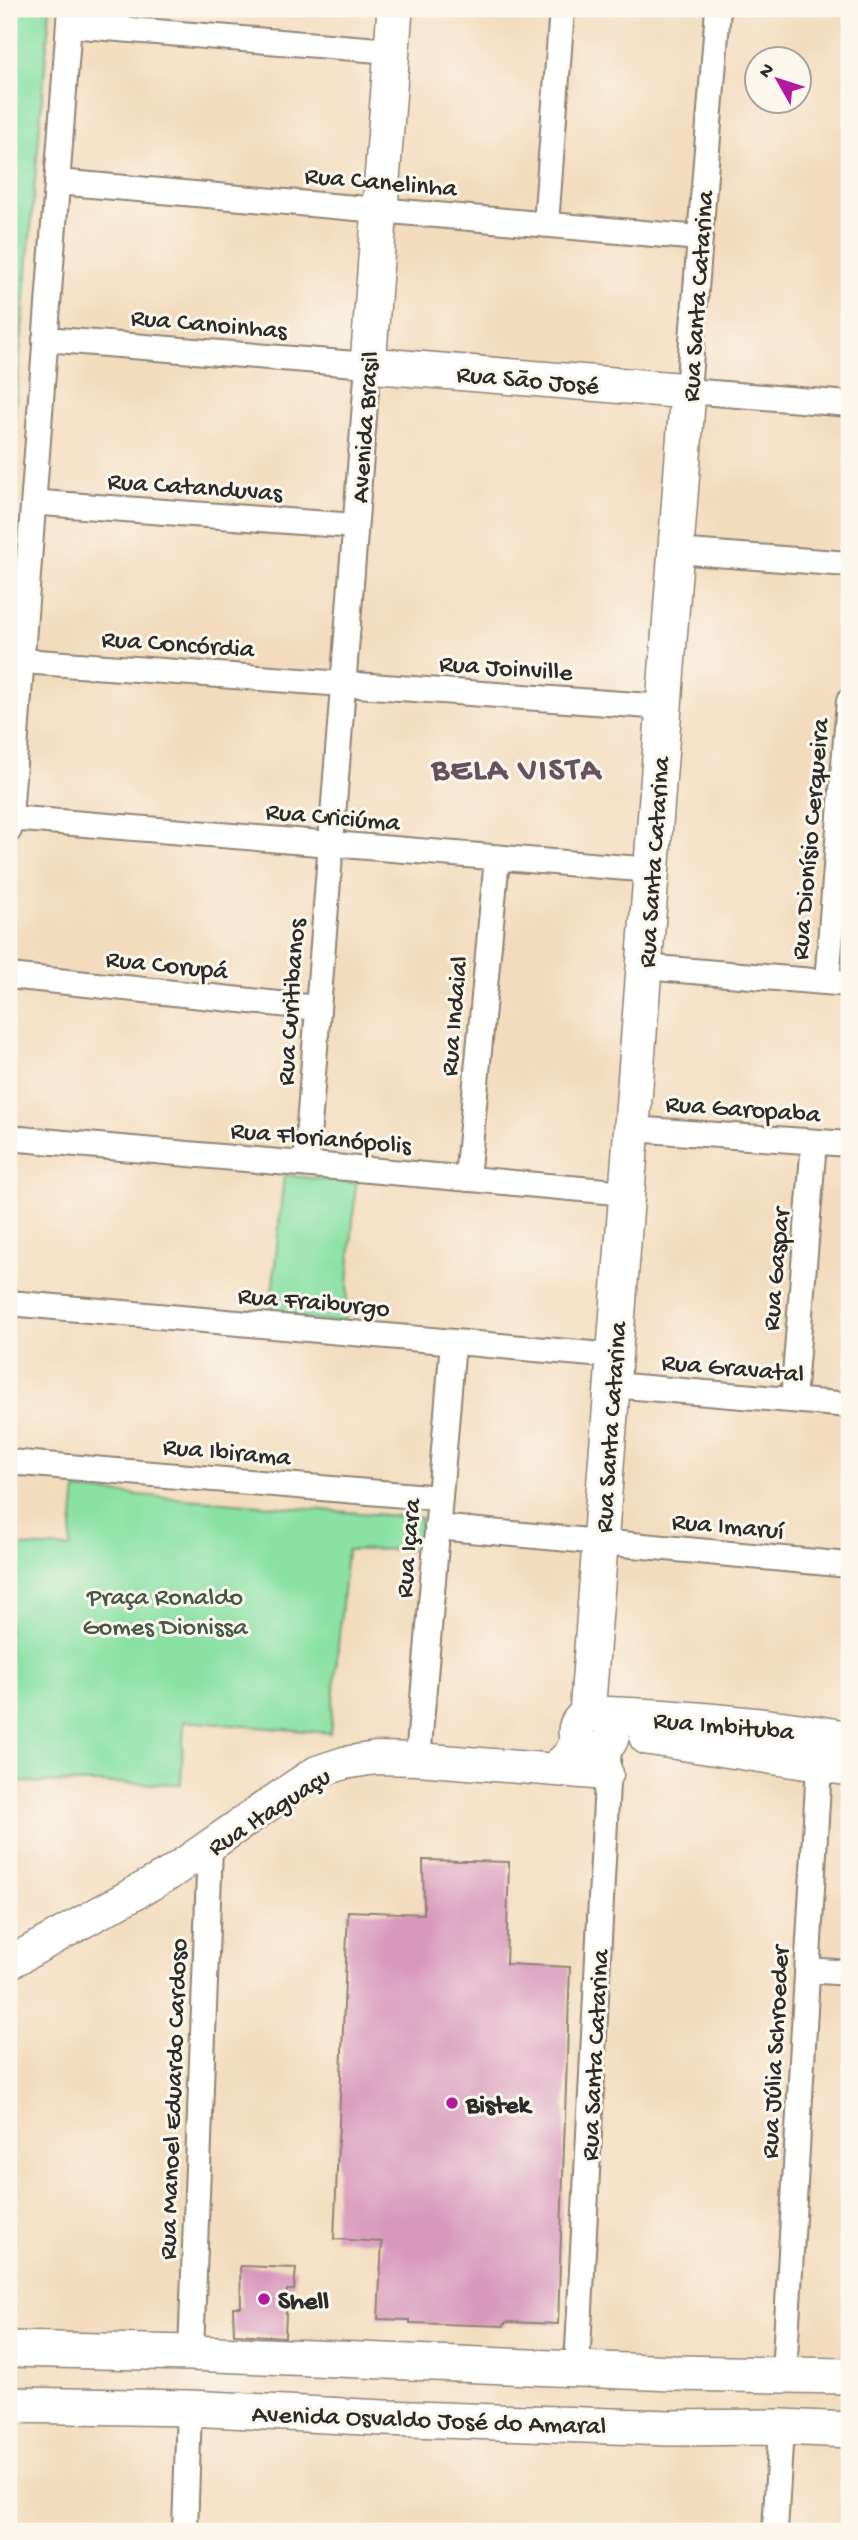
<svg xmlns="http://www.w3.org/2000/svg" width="858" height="2540" viewBox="0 0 858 2540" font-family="'Gochi Hand',sans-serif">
<rect width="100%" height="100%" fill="#fbf7ec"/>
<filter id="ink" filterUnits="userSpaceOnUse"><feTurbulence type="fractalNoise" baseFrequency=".0143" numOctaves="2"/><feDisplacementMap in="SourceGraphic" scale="14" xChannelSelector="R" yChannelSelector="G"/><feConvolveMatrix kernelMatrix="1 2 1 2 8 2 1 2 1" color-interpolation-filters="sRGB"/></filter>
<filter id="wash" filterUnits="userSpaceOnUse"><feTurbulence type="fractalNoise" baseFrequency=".00686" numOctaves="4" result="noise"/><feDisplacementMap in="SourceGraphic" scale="28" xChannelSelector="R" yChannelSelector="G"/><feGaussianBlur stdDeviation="1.57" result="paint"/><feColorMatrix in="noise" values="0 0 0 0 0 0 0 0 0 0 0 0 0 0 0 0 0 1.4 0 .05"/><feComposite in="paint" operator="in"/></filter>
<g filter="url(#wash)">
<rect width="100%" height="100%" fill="#f3dcbd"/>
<!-- green -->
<path fill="#8ae1a4" stroke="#5a8668" stroke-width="2" d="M 9,9 L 50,9 L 9,478 Z
M 284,1175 L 356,1183 L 345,1323 L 270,1315 Z
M 76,1490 L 421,1518 L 417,1549 L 347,1550 L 330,1733 L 184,1721 L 181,1784 L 9,1782 L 9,1546 L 70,1548 Z"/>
<g id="blocks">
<!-- building -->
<path fill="#d898bc" d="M 423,1860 L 509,1862 L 506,1964 L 570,1967 L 558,2324 L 506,2322 L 504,2326 L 410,2323 L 410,2320 L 378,2319 L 382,2242 L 334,2239 L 348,1911 L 424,1914 Z
M 240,2266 L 296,2268 L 294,2290 L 287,2290 L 285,2337 L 234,2334 L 233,2307 L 241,2307 Z"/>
</g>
</g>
<g filter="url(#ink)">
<use href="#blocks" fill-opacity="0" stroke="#8f8474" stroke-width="2"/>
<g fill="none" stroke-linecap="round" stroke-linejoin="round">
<defs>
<path id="minor" d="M 718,9 L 688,391 L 849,404
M 69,25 L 391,51
M 57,182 L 700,238
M 546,224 L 562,9
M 45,339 L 368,365 L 306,1164
M 34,496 L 42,503 L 355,526
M 676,551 L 849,564
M 9,660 L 664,707
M 10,818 L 652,870
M 9,830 L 70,9
M 644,967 L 849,984
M 9,976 L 318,1008
M 827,982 L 849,701
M 632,1129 L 849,1144
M 9,1138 L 627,1193
M 467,1179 L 497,858
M 9,1303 L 615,1356
M 612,1385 L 849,1405
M 793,1400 L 814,1142
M 9,1462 L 440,1498
M 437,1527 L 849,1565
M 418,1759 L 453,1342
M 807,1970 L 849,1973
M 191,2353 L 210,1847
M 577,2368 L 609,1743
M 784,2374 L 820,1749
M 185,2531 L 189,2408
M 775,2531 L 781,2427"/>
<path id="tertiary" d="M 554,1769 L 568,1756 L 578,1741
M 9,1963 L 169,1874 L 294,1787 L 317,1772 L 344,1763 L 376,1758 L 418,1759 L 607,1774"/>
<path id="secondary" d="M 395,9 L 368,365 L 688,391 L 587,1715
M576 1732a18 18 0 1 1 36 0a18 18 0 1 1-36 0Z
M 599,1714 C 682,1718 767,1724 849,1739
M 647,1737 L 849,1768
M 9,2349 L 191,2353 L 673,2373 L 849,2376
M 9,2405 L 189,2408 L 384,2418 L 669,2428 L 781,2427 L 849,2430"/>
</defs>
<!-- minor casing -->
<use href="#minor" stroke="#8f8474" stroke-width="28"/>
<!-- tertiary casing -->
<use href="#tertiary" stroke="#8f8474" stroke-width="35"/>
<!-- secondary casing -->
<use href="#secondary" stroke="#8f8474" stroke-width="38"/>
<!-- minor -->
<use href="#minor" stroke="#fff" stroke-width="24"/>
<!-- tertiary -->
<use href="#tertiary" stroke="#fff" stroke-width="32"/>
<!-- secondary -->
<use href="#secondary" stroke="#fff" stroke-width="35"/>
</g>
</g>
<!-- markers -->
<g fill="#b5179e" stroke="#fbf7ec" stroke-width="2.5">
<circle cx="452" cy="2103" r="7"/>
<circle cx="264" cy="2299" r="7"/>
</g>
<g text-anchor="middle" stroke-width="6" stroke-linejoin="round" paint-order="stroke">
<!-- street labels -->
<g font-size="26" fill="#2b2b2b" stroke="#fbf7ec">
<text transform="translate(381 180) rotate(5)" y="9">Rua Canelinha</text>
<text transform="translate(696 296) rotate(-86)" y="9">Rua Santa Catarina</text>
<text transform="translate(209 322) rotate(5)" y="9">Rua Canoinhas</text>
<text transform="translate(528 378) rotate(5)" y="9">Rua São José</text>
<text transform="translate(363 427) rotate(-86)" y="9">Avenida Brasil</text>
<text transform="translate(195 485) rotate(4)" y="9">Rua Catanduvas</text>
<text transform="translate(178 642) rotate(4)" y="9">Rua Concórdia</text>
<text transform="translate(506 666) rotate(4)" y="9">Rua Joinville</text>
<text transform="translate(333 815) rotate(5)" y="9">Rua Criciúma</text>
<text transform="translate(808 839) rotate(-85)" y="9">Rua Dionísio Cerqueira</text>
<text transform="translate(652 862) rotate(-86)" y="9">Rua Santa Catarina</text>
<text transform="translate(167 963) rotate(6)" y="9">Rua Corupá</text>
<text transform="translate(289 1002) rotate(-86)" y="9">Rua Curitibanos</text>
<text transform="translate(452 1016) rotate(-85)" y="9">Rua Indaial</text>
<text transform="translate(743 1107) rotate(4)" y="9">Rua Garopaba</text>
<text transform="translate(321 1136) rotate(5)" y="9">Rua Florianópolis</text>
<text transform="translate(774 1269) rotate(-85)" y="9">Rua Gaspar</text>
<text transform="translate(314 1300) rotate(5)" y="9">Rua Fraiburgo</text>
<text transform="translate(733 1366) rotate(5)" y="9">Rua Gravatal</text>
<text transform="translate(609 1427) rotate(-86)" y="9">Rua Santa Catarina</text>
<text transform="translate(227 1450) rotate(5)" y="9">Rua Ibirama</text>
<text transform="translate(728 1524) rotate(5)" y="9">Rua Imaruí</text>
<text transform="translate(406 1548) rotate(-85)" y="9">Rua Içara</text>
<text transform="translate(724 1724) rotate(5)" y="9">Rua Imbituba</text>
<text transform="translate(268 1810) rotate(-33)" y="9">Rua Itaguaçu</text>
<text transform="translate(773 2052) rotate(-87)" y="9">Rua Júlia Schroeder</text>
<text transform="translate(593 2055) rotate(-87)" y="9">Rua Santa Catarina</text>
<text transform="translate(171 2099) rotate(-88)" y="9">Rua Manoel Eduardo Cardoso</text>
<text transform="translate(429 2418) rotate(2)" y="9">Avenida Osvaldo José do Amaral</text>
</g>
<!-- park labels -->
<g font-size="26" fill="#435849" stroke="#fbf7ec">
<text x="165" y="1604">Praça Ronaldo<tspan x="165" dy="30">Gomes Dionissa</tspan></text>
</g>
<!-- poi labels -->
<g font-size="26" font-weight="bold" fill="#2b2b2b" stroke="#fbf7ec" text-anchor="start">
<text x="466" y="2112">Bistek</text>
<text x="278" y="2308">Shell</text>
</g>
<!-- district labels -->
<g font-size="33" font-weight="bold" letter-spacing="2" fill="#68515e" stroke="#fbf7ec">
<text x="517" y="778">BELA VISTA</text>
</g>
</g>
<!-- margin -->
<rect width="858" height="2540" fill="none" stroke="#fbf7ec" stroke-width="35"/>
<!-- north arrow -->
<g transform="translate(778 80) rotate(309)"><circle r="33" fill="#fbf7ec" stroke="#a8a59f" stroke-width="2"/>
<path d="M0-5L12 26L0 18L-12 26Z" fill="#b5179e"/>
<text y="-10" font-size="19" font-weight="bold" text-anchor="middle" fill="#2b2b2b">N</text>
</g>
</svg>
